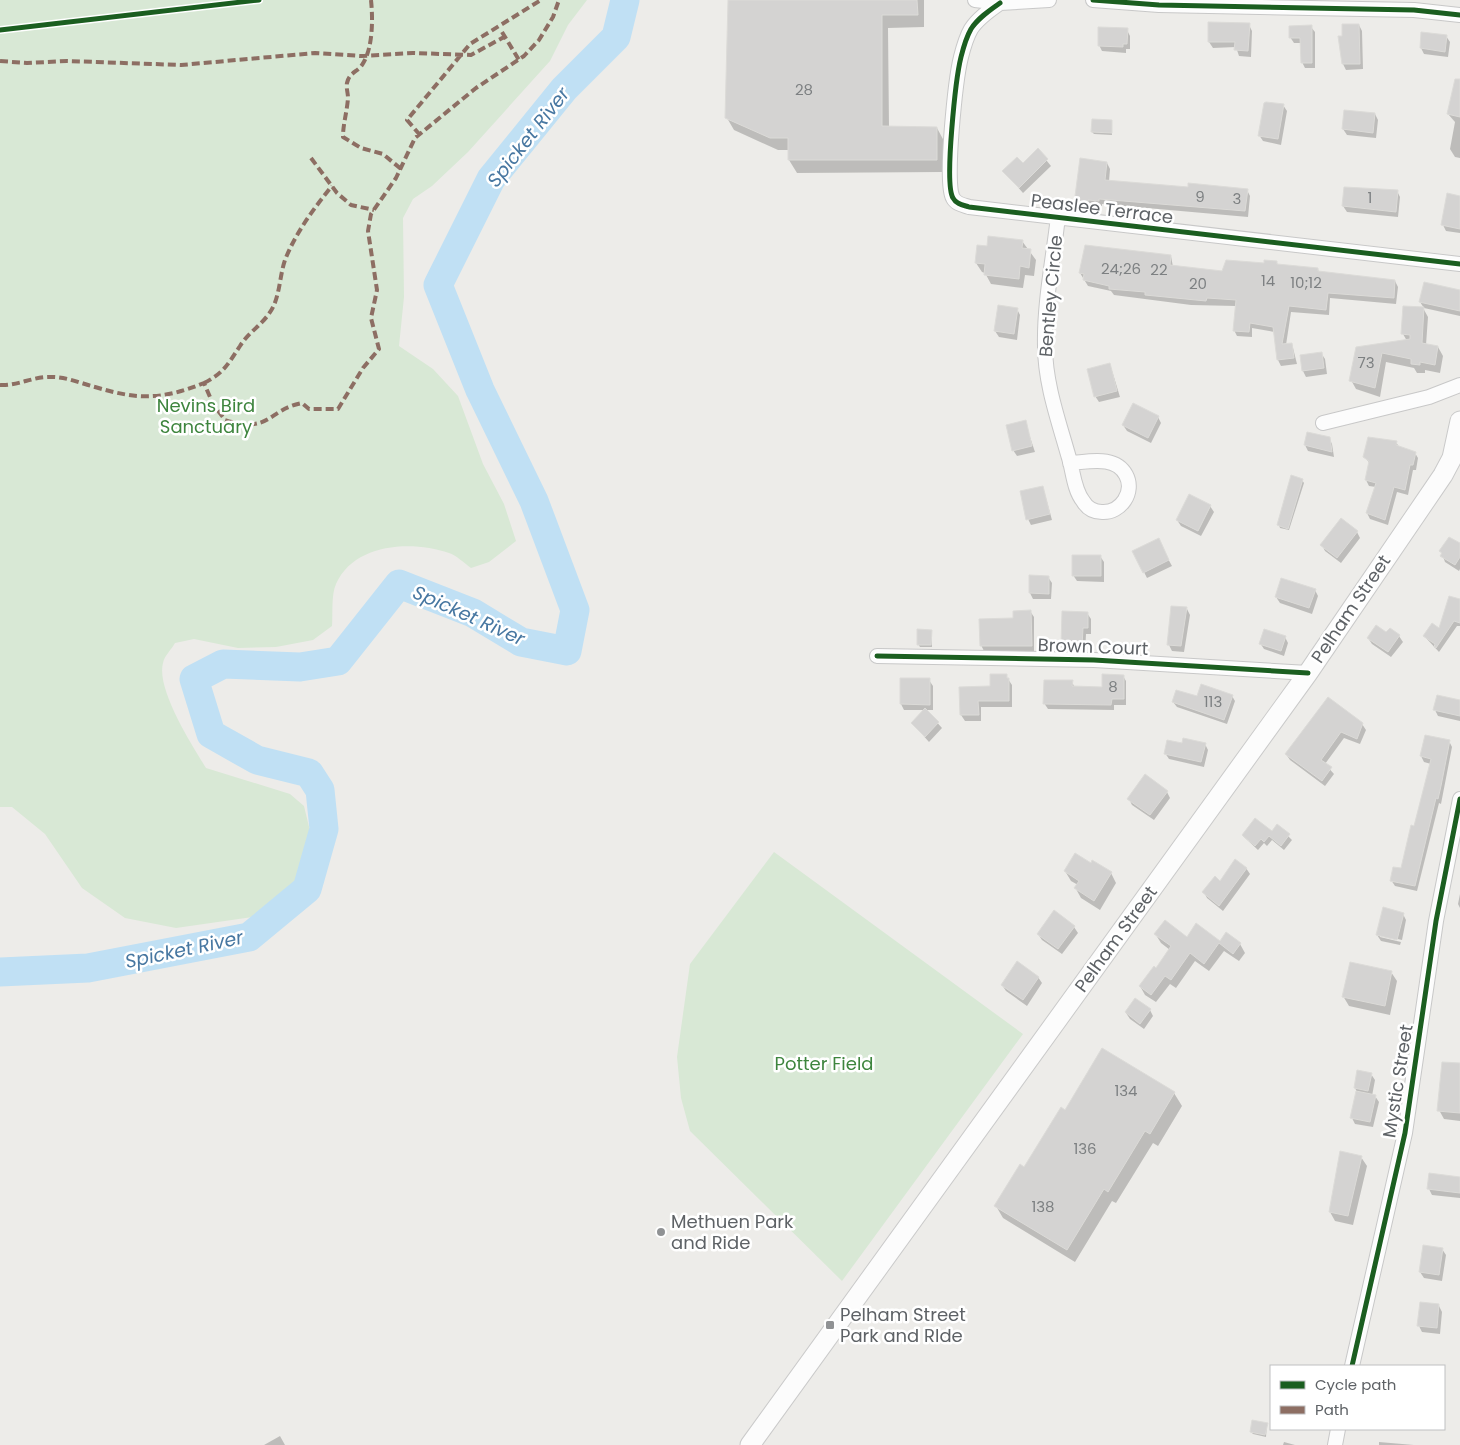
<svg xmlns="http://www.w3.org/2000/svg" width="1460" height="1445" viewBox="0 0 1460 1445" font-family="Poppins,sans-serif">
<rect width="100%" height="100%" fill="#edece9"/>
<!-- green -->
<path fill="#d8e8d5" d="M 0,0 L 587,0 L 568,25 L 550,61 L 468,152 L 432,186 L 413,199 L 403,218 L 404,297 L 399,346 L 433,369 L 458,396 L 483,464 L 504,504 L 516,541 L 489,562 L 471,568 C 464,563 456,555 449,553 C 412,540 354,543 336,584 C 331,595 333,614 332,626 L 313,640 L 276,647 L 238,648 L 194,639 L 175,643 C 172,649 164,656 163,663 C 156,689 192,745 206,768 L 290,794 L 304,806 L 311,835 L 303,870 L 285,898 L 259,916 L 176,928 L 125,918 L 82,888 L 45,834 L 12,807 L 0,807 Z
M 774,852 L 1023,1034 L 842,1281 L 690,1131 L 681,1098 L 677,1057 L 690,964 Z"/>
<!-- shadow -->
<path fill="#0003" d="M 729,0 L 924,0 L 924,27 L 888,28 L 889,127 L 937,128 L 944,141 L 943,172 L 797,173 L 789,160 L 789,150 L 778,150 L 734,130 L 727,118 Z
M 1249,25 L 1252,31 L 1251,57 L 1239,56 L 1236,47 L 1213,48 L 1209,42 Z
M 1359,25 L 1362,31 L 1363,69 L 1346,70 L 1343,64 L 1340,37 L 1343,37 Z
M 1311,27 L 1315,32 L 1315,68 L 1305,68 L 1302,62 L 1301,43 L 1294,43 L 1290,37 Z
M 1127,30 L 1130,36 L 1130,49 L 1126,49 L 1126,53 L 1102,51 L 1099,45 Z
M 1446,36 L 1450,42 L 1448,57 L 1424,54 L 1421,48 Z
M 1460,104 L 1460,158 L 1455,157 L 1450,149 L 1455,122 L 1448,114 Z
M 1283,105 L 1287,111 L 1281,145 L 1263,141 L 1259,135 Z
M 1345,111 L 1375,114 L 1378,120 L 1376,138 L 1347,135 L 1343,129 Z
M 1111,122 L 1112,135 L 1094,134 L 1092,132 Z
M 1038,150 L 1051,166 L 1023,193 L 1004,171 L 1023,165 Z
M 1107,163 L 1110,169 L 1109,181 L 1189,188 L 1247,190 L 1250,196 L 1248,217 L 1102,204 L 1102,206 L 1091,205 L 1091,212 L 1079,210 L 1075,204 Z
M 1345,189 L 1397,191 L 1400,197 L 1398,217 L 1347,212 L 1343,206 Z
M 1460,197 L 1460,233 L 1446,231 L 1443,225 Z
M 1022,241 L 1036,260 L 1034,276 L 1025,275 L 1023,288 L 991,284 L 985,273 L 982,272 L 976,263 L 988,248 Z
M 1171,256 L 1173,267 L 1223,272 L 1277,263 L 1278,266 L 1318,269 L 1319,273 L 1395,281 L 1398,287 L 1396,304 L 1330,298 L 1329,315 L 1291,312 L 1286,345 L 1292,344 L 1297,364 L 1281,366 L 1278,360 L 1275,332 L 1252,328 L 1252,337 L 1237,336 L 1234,330 L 1236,306 L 1191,305 L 1114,295 L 1111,291 L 1088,286 L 1080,273 Z
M 1460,291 L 1460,316 L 1424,308 L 1420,302 Z
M 1423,308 L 1428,317 L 1426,345 L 1438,347 L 1443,356 L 1440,373 L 1425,370 L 1425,373 L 1417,373 L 1414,368 L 1386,362 L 1380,397 L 1356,389 L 1351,380 L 1357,348 L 1407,341 L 1403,334 Z
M 1017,309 L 1020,315 L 1017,340 L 999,337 L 995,331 Z
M 1321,353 L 1325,359 L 1327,374 L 1306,377 L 1303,371 Z
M 1110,364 L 1120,397 L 1099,402 L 1095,396 Z
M 1158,417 L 1161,423 L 1151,443 L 1127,431 L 1123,425 Z
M 1025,422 L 1035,452 L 1017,456 L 1013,450 Z
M 1329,438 L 1332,444 L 1334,457 L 1308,451 L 1305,445 Z
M 1396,442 L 1399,447 L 1415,453 L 1418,458 L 1416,470 L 1413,470 L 1408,495 L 1397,492 L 1388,525 L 1370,519 L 1367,513 L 1376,487 L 1369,486 L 1366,480 L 1370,464 L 1365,457 Z
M 1302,480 L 1304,483 L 1289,530 L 1280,528 L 1279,525 Z
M 1043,487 L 1052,520 L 1031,525 L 1028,519 Z
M 1210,506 L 1214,512 L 1201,536 L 1181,526 L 1177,520 Z
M 1357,532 L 1360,538 L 1341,563 L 1325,551 L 1322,545 Z
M 1460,545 L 1460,569 L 1459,571 L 1445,562 L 1441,551 Z
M 1161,546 L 1172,566 L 1147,578 L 1144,572 Z
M 1100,556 L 1104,562 L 1104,582 L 1077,581 L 1073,575 Z
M 1048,577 L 1052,583 L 1051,599 L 1033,599 L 1030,593 Z
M 1315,590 L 1318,596 L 1312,614 L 1280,603 L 1276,597 Z
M 1460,600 L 1460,626 L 1457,626 L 1439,652 L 1425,637 L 1440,630 Z
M 1187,609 L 1190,615 L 1184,652 L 1172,651 L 1169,645 Z
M 1030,611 L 1034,617 L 1034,652 L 984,651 L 981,645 Z
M 1087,613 L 1091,619 L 1091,634 L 1086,634 L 1085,653 L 1066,652 L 1062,646 Z
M 931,631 L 932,647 L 920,647 L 918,644 Z
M 1387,634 L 1399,636 L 1403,642 L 1391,657 L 1372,644 L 1368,638 Z
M 1285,637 L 1288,643 L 1284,656 L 1264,649 L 1260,643 Z
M 1006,676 L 1012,685 L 1012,707 L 981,707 L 981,721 L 965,721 L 961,715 L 961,688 L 992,687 Z
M 1123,676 L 1126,681 L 1126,705 L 1114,705 L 1114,710 L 1048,709 L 1044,703 L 1072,682 L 1075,688 L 1103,688 Z
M 929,680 L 933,686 L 933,710 L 926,710 L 942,728 L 929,742 L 912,723 L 925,710 L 904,710 L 901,704 Z
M 1232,696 L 1235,701 L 1227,724 L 1177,707 L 1173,702 Z
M 1328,699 L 1362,724 L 1366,730 L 1360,744 L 1344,738 L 1325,764 L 1334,774 L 1325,786 L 1290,760 L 1286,754 Z
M 1460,701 L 1460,721 L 1438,716 L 1435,710 Z
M 1426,736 L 1449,741 L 1452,747 L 1441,804 L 1439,803 L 1417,891 L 1395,886 L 1391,880 L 1402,870 L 1431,764 L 1424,762 L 1421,756 Z
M 1205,744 L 1208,750 L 1204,767 L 1169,759 L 1165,753 L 1183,745 Z
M 1167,792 L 1170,798 L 1154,820 L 1132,805 L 1129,799 Z
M 1278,826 L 1292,840 L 1284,850 L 1272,840 L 1267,846 L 1264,843 L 1258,850 L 1243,836 L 1272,833 Z
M 1091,865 L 1111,873 L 1116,883 L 1100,910 L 1081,898 L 1076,889 L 1078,885 L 1071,881 L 1065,871 Z
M 1246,868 L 1250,874 L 1223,911 L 1207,898 L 1204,892 Z
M 1460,894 L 1460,908 L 1458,904 Z
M 1403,914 L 1406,920 L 1402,940 L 1380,935 L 1380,937 L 1401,942 L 1400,945 L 1381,941 L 1377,935 Z
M 1074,927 L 1078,933 L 1062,954 L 1042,940 L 1038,934 Z
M 1156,935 L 1240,944 L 1245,953 L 1239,961 L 1224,951 L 1209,971 L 1195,961 L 1176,988 L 1170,984 L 1156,1002 L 1145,995 L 1140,986 L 1156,969 L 1170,950 L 1161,943 Z
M 1391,972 L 1397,981 L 1390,1015 L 1349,1006 L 1343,996 Z
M 1038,977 L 1042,983 L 1027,1006 L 1006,991 L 1002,985 Z
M 1150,1010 L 1153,1016 L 1144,1029 L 1130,1019 L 1126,1013 Z
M 1103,1050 L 1174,1093 L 1182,1106 L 1158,1146 L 1153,1143 L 1116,1203 L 1112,1201 L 1075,1262 L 1003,1218 L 996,1206 L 1065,1112 Z
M 1460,1065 L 1460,1121 L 1444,1119 L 1439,1110 Z
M 1371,1074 L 1375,1080 L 1372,1096 L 1375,1096 L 1379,1102 L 1373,1127 L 1355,1124 L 1352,1118 L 1357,1092 L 1355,1088 Z
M 1361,1157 L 1367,1166 L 1353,1225 L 1335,1221 L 1330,1212 Z
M 1460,1178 L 1460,1198 L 1432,1195 L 1429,1189 Z
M 1442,1249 L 1446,1255 L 1442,1281 L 1424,1278 L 1420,1272 Z
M 1439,1306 L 1442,1312 L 1440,1334 L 1422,1332 L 1419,1326 Z
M 1267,1424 L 1266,1437 L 1253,1434 L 1251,1432 Z
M 280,1436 L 285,1445 L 264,1445 Z
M 1284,1442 L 1295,1445 L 1283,1445 Z
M 1379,1442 L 1414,1445 L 1379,1445 Z"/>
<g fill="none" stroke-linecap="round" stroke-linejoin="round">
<!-- river -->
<path stroke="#c0e0f4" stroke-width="29" d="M 0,972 L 88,968 L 249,937 L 307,889 L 324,829 L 320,790 L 309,773 L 257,760 L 211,734 L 194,679 L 223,664 L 300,667 L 338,661 L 399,584 L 473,613 L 521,642 L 567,651 L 575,610 L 534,501 L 480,390 L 438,285 L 491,179 L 564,89 L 616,37 L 625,0"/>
</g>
<!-- building -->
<path fill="#d4d3d2" stroke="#dcdbd8" d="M 728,0 L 917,0 L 918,15 L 882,15 L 882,126 L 937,127 L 937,160 L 788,160 L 788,138 L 770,138 L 725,118 Z
M 1208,22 L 1250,23 L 1248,51 L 1234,50 L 1235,42 L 1208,42 Z
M 1342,24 L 1359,24 L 1360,64 L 1342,64 L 1338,36 L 1342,36 Z
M 1312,25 L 1312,63 L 1301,63 L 1300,38 L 1289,38 L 1289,26 Z
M 1098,27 L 1128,28 L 1127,44 L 1123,44 L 1123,47 L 1098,46 Z
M 1421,32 L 1447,35 L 1445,52 L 1420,48 Z
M 1455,79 L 1460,79 L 1460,117 L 1447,114 Z
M 1266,102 L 1284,104 L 1278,139 L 1258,136 L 1264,103 Z
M 1344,110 L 1375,113 L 1373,133 L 1342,129 Z
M 1092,119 L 1112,120 L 1112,133 L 1091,132 Z
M 1038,148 L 1048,159 L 1019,188 L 1002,171 L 1017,157 L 1023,163 Z
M 1080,158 L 1107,162 L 1105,180 L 1188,187 L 1188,183 L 1248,189 L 1245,211 L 1099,199 L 1099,201 L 1088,200 L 1088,206 L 1074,204 Z
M 1344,187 L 1398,190 L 1396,212 L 1342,206 Z
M 1447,193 L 1460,196 L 1460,229 L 1441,225 Z
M 988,236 L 1023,240 L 1022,248 L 1031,249 L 1029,268 L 1020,266 L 1019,279 L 984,275 L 985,264 L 975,263 L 977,245 L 987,246 Z
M 1085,245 L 1171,255 L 1170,265 L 1222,271 L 1226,260 L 1264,263 L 1264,260 L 1277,261 L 1277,264 L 1318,268 L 1318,271 L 1395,280 L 1394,298 L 1328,293 L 1326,310 L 1289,306 L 1282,344 L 1292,343 L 1294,358 L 1277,360 L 1273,327 L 1250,323 L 1249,332 L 1233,331 L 1236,300 L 1207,298 L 1206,301 L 1145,295 L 1145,292 L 1109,289 L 1109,286 L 1083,280 L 1084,274 L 1079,273 Z
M 1424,282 L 1460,290 L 1460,311 L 1419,302 Z
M 998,305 L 1018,308 L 1014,334 L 994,331 Z
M 1403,306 L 1424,307 L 1422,343 L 1438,346 L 1435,365 L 1420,362 L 1420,365 L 1411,364 L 1411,359 L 1382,353 L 1375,388 L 1349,381 L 1356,347 L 1410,339 L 1410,335 L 1401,334 Z
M 1322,352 L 1324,368 L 1302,371 L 1300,355 Z
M 1110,363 L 1117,391 L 1094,397 L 1087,369 Z
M 1133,403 L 1159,416 L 1148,438 L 1122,425 Z
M 1026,420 L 1032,446 L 1012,451 L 1006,425 Z
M 1307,432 L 1330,437 L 1332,452 L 1304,445 Z
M 1368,437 L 1397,441 L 1396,445 L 1416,452 L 1413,465 L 1410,465 L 1405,490 L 1394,487 L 1385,520 L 1366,513 L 1376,483 L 1365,480 L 1369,461 L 1363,457 Z
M 1291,475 L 1303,479 L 1288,529 L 1277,525 Z
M 1043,486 L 1050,514 L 1026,520 L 1020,491 Z
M 1189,494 L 1211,505 L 1198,531 L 1176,520 Z
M 1341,518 L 1358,531 L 1337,558 L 1320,545 Z
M 1449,537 L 1460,543 L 1460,557 L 1455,565 L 1440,556 L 1442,553 L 1439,551 Z
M 1159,538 L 1169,560 L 1143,573 L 1132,551 Z
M 1072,555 L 1101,555 L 1101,576 L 1072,576 Z
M 1029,575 L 1049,576 L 1049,594 L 1029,593 Z
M 1281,578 L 1316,589 L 1309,608 L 1275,597 Z
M 1449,596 L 1460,599 L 1460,623 L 1454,621 L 1436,648 L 1434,647 L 1435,644 L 1423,636 L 1432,623 L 1439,628 Z
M 1171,606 L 1187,607 L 1181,646 L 1167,645 Z
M 1031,610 L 1032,646 L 980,646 L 979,619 L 1013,618 L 1013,611 Z
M 1062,611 L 1088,612 L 1088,628 L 1083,628 L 1082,647 L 1061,646 Z
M 1376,625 L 1386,632 L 1390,628 L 1400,635 L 1388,652 L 1367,638 Z
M 917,629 L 932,630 L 931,645 L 917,645 Z
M 1264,629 L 1286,636 L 1281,651 L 1259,644 Z
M 990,674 L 1007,674 L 1007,678 L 1009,678 L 1009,701 L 978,701 L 979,715 L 960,715 L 959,687 L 990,686 Z
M 1102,674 L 1124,675 L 1124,699 L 1112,699 L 1111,705 L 1043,704 L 1044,680 L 1073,680 L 1072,686 L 1102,687 Z
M 900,678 L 930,678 L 930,705 L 900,704 Z
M 1201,684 L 1233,695 L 1224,720 L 1172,702 L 1176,690 L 1197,696 Z
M 1437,695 L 1460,700 L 1460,716 L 1433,710 Z
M 1328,697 L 1363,723 L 1357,739 L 1341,732 L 1321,760 L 1332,767 L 1322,781 L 1285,754 Z
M 925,708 L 939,722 L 925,737 L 911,723 Z
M 1425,735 L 1450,740 L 1441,786 L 1438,799 L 1436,798 L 1415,886 L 1390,881 L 1393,867 L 1401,868 L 1411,825 L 1414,826 L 1431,759 L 1420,756 Z
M 1183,738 L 1206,743 L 1201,762 L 1164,754 L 1167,740 L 1182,743 Z
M 1145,774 L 1168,791 L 1150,815 L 1127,799 Z
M 1255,818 L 1272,831 L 1277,824 L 1290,834 L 1281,846 L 1269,836 L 1264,842 L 1261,839 L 1255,846 L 1242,835 Z
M 1075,853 L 1091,863 L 1092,860 L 1112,872 L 1094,901 L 1074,888 L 1079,881 L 1064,871 Z
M 1235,859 L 1247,868 L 1219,906 L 1202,892 L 1215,876 L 1220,881 Z
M 1383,907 L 1404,913 L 1397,940 L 1376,935 Z
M 1054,910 L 1075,926 L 1058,949 L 1037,934 Z
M 1165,920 L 1187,937 L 1196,923 L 1220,941 L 1226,932 L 1241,943 L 1233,954 L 1219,943 L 1204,964 L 1190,953 L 1171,980 L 1165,976 L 1151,995 L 1139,986 L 1154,966 L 1156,968 L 1171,946 L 1154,934 Z
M 1017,961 L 1039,977 L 1023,1000 L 1001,985 Z
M 1350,962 L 1392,971 L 1385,1006 L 1342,997 Z
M 1135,998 L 1151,1009 L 1140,1024 L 1125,1012 Z
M 1102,1048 L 1175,1092 L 1150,1134 L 1145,1131 L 1108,1192 L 1104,1189 L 1067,1250 L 994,1206 L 1020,1164 L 1024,1167 L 1061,1107 L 1065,1110 Z
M 1442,1062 L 1460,1063 L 1460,1113 L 1437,1111 Z
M 1357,1070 L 1372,1073 L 1368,1091 L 1354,1088 Z
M 1356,1091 L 1376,1095 L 1370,1122 L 1350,1118 Z
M 1340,1151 L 1362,1156 L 1348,1216 L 1329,1212 Z
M 1429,1173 L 1460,1177 L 1460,1193 L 1427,1189 Z
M 1423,1245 L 1443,1248 L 1439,1275 L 1419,1272 Z
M 1420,1302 L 1439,1304 L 1437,1328 L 1417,1326 Z
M 1252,1420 L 1268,1423 L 1265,1435 L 1250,1432 Z"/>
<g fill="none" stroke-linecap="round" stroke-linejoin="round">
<defs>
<path id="street" d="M 975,0 L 1000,3 L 1049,0
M 1093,0 L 1159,5 L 1414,10 L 1460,15
M 1000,3 C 990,10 978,18 971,29 C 967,36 963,49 961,57 C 956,77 944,183 953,198 C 956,204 963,205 969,207 L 1460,264
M 1058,217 C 1053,260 1044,304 1045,346 C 1045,384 1059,422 1069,458 C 1073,471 1074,490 1083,501 C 1087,508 1094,512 1102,512 C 1121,513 1135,492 1126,475 C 1115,455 1089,462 1070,463
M 1323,423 L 1429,397 L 1460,385
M 877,656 L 1094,660 L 1308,673
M 1352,1366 L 1405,1133 L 1436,921 L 1460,799
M 1335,1445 L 1338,1429"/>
<path id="secondary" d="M 750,1445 L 1308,673 L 1443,475 L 1452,458 L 1460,421"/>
</defs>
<!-- street casing -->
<use href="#street" stroke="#c8c8c8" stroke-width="16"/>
<!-- secondary casing -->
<use href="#secondary" stroke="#cacaca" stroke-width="21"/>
<!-- street -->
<use href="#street" stroke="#fcfcfc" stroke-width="14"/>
<!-- secondary -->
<use href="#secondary" stroke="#fcfcfc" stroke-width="19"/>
<!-- quiet -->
<path stroke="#8d6e63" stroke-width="4" stroke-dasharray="8 4" stroke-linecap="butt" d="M 371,0 C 373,19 373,49 362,65 C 357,72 349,73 347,83 C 346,88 348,93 348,98 C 347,112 343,124 343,137 L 361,148 L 383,154 L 401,169
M 502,32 L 519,60
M 0,61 L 27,63 L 67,61 L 181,65 L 315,53 L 361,56 L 413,53 L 471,55 L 504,37
M 420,135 L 407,120 L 470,44 L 541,0
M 311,158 L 337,193 L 351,205 L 374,210
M 204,383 C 224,373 228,364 240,346 C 250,330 266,323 274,305 C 280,291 280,275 285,260 C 295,234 314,208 332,186
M 0,385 C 17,386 32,377 49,377 C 64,376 80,383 95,387 C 138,400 162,400 204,383 L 213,404 L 225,420 C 271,434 267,410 302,403 L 309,409 L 338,409 L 363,368 L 379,349 L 371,318 L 377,290 L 368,231 L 371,214 L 396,178 L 415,138 L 476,88 L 524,56 L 539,40 L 553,17 L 559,0"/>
<defs>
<path id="cycleway" d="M 1093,0 L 1159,5 L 1414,10 L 1460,15
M 1000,3 C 990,10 978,18 971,29 C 967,36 963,49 961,57 C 956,77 944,183 953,198 C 956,204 963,205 969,207 L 1460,264
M 0,30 L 259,0
M 877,656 L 1094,660 L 1308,673
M 1352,1366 L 1405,1133 L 1436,921 L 1460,799"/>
</defs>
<!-- cycleway casing -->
<use href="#cycleway" stroke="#fff" stroke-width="8"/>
<!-- cycleway -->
<use href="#cycleway" stroke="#1b5e20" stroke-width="5"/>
</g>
<!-- markers -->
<g fill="#909294" stroke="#fff" stroke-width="2">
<circle cx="661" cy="1232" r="5"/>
<rect x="825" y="1320" width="10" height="10" rx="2.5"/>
</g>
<g text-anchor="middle" stroke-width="5" stroke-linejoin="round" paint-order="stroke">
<!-- number labels -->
<g font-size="15" fill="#7d8082">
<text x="804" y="95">28</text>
<text x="1200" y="202">9</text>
<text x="1370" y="203">1</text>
<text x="1237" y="204">3</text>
<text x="1121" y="274">24;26</text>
<text x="1159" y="275">22</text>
<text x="1268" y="286">14</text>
<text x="1306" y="288">10;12</text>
<text x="1198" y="289">20</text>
<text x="1366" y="368">73</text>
<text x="1113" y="692">8</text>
<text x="1213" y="707">113</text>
<text x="1126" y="1096">134</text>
<text x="1085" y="1154">136</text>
<text x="1043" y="1212">138</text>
</g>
<!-- street labels -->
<g font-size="18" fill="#5e6266" stroke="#fff">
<text transform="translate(1102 209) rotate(7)" y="6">Peaslee Terrace</text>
<text transform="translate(1051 296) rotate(-85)" y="6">Bentley Circle</text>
<text transform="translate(1351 609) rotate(-56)" y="6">Pelham Street</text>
<text transform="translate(1093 647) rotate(2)" y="6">Brown Court</text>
<text transform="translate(1116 939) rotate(-54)" y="6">Pelham Street</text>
<text transform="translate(1398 1081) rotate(-81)" y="6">Mystic Street</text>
</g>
<!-- park labels -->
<g font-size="18" fill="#3e853e" stroke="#fff">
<text x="206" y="412">Nevins Bird<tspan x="206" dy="21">Sanctuary</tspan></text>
<text x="824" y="1070">Potter Field</text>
</g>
<!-- poi labels -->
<g font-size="18" fill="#5e6266" stroke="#fff" text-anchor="start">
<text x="671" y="1228">Methuen Park<tspan x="671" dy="21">and Ride</tspan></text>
<text x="840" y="1321">Pelham Street<tspan x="840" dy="21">Park and RIde</tspan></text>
</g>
<!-- water labels -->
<g font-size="19" font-style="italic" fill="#4777a1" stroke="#fff">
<text transform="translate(528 137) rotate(-52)" y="7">Spicket River</text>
<text transform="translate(469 615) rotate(24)" y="7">Spicket River</text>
<text transform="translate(184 949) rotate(-12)" y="7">Spicket River</text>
</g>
</g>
<!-- legend -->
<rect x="1270" y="1365" width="175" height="65" fill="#ffffff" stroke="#bfc0c2"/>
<rect x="1280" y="1381" width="25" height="8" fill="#1b5e20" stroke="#bfc0c2"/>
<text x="1315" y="1390" font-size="15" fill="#5e6266">Cycle path</text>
<rect x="1280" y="1406" width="25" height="8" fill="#8d6e63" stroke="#bfc0c2"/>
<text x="1315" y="1415" font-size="15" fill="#5e6266">Path</text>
</svg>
